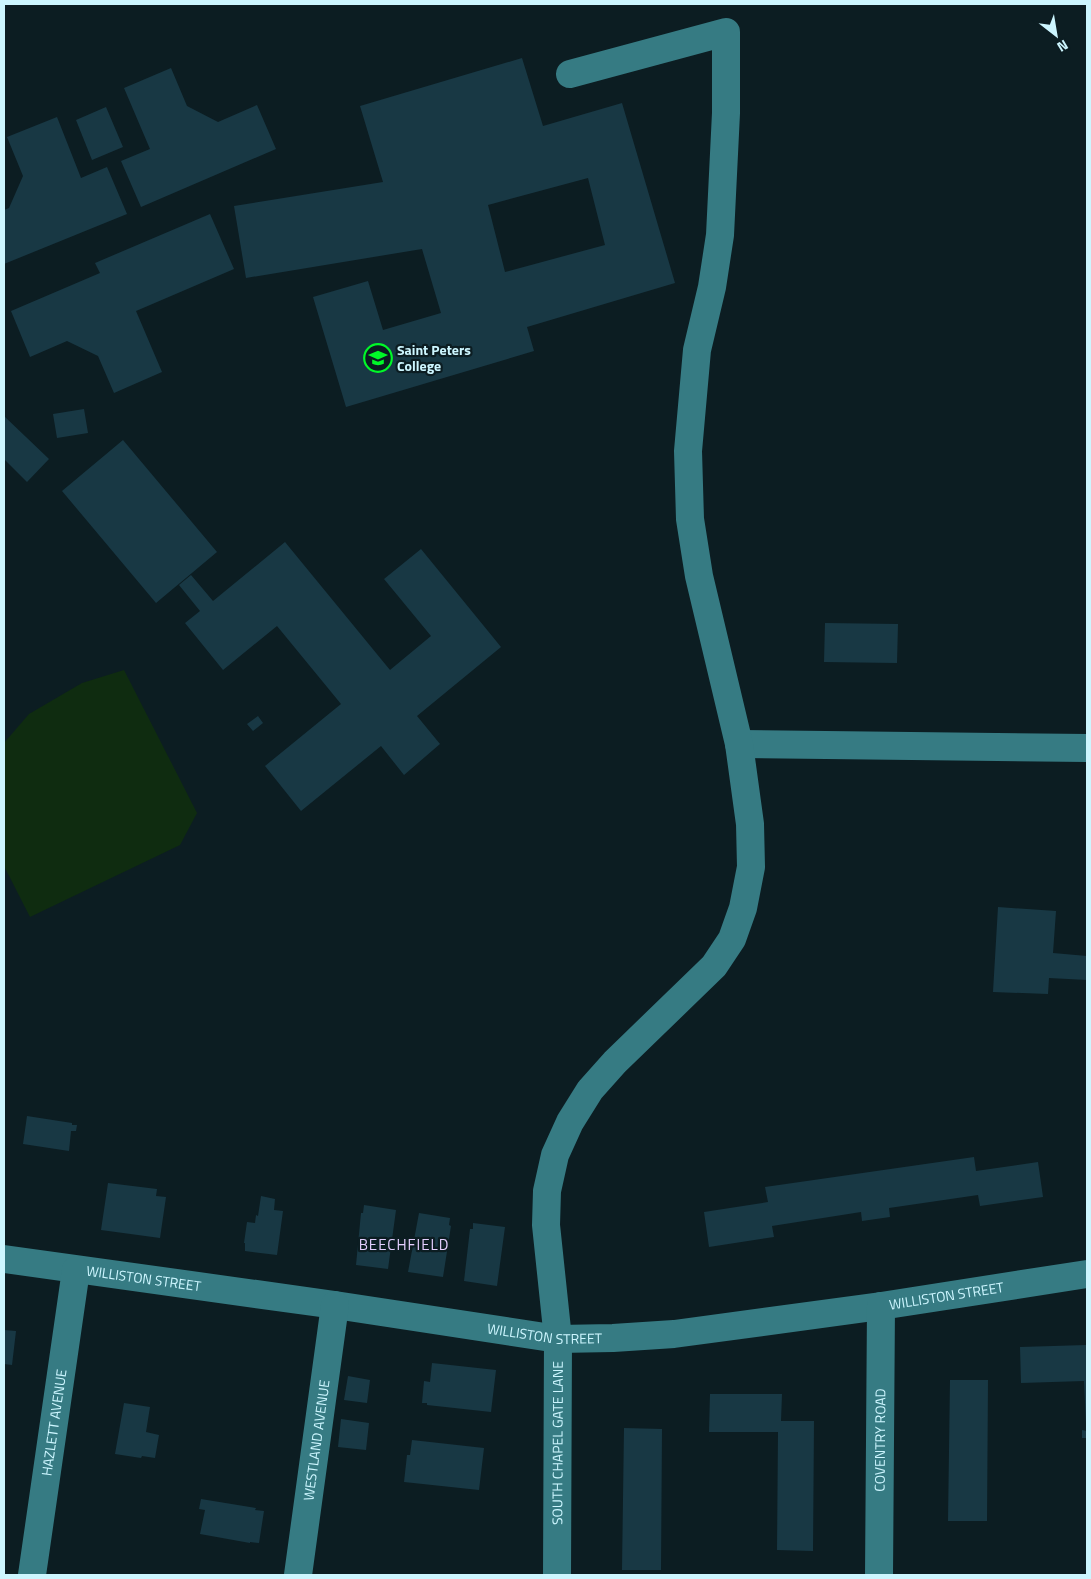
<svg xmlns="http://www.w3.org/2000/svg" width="1091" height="1579" viewBox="0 0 1091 1579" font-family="'Titillium Web',sans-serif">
<rect width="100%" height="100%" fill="#0c1d22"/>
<!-- pitch -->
<path fill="#0f2c10" d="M 124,670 L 197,813 L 180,845 L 30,917 L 4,866 L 4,743 L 29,714 L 82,683 Z"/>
<!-- building -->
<path fill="#183844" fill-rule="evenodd" d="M 522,58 L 543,126 L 622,103 L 675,283 L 527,327 L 534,351 L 346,407 L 313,297 L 368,281 L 383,330 L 441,313 L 422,249 L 246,278 L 234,206 L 383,182 L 360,106 ZM 588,178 L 605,245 L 505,272 L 488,205 Z
M 171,68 L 187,106 L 218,122 L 257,105 L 276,149 L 141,207 L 121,161 L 150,149 L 124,88 Z
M 106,107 L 123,147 L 92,160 L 76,120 Z
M 57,117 L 81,178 L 107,167 L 127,214 L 4,264 L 4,210 L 9,208 L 23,176 L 7,137 Z
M 210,214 L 234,269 L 136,311 L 162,372 L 114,393 L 98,356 L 67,341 L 30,357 L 11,311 L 100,273 L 95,263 Z
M 84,409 L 88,433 L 57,438 L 53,414 Z
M 4,416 L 49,459 L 27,482 L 4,459 Z
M 123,440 L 217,552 L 156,603 L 62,491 Z
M 285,542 L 390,670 L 431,636 L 384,579 L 421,549 L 501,647 L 417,716 L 440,744 L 404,775 L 381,746 L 301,811 L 265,766 L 341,704 L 277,626 L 223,670 L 185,623 L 200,611 L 179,585 L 191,575 L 213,601 Z
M 825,623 L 898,624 L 897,663 L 824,662 Z
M 258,716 L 263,723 L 253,731 L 247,724 Z
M 998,907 L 1056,911 L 1053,953 L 1087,956 L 1087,980 L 1049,978 L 1048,994 L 993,992 Z
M 27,1116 L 72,1123 L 72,1125 L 77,1125 L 76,1131 L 71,1131 L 69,1151 L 23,1144 Z
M 974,1157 L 976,1171 L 1038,1162 L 1043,1197 L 980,1206 L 978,1195 L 889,1208 L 890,1217 L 862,1221 L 861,1212 L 772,1226 L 774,1237 L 709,1247 L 704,1212 L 768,1202 L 765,1187 Z
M 108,1183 L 157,1189 L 156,1196 L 166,1197 L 160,1238 L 101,1230 Z
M 261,1196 L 275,1199 L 274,1210 L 283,1211 L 277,1255 L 245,1251 L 245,1243 L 244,1243 L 247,1222 L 255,1223 L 256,1215 L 258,1216 Z
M 364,1205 L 396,1210 L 388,1269 L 356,1265 L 361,1213 L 363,1213 Z
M 419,1213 L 450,1218 L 449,1225 L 451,1226 L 443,1277 L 408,1272 Z
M 473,1223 L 505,1227 L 497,1286 L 464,1281 L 470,1229 L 473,1229 Z
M 4,1330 L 16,1331 L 12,1365 L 4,1364 Z
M 1086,1345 L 1087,1424 L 1086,1424 L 1084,1381 L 1021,1383 L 1020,1347 Z
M 432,1363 L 496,1370 L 491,1412 L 427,1405 L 427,1403 L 422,1403 L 424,1381 L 430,1382 Z
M 348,1376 L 370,1380 L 367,1403 L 344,1400 Z
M 950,1380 L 988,1380 L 987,1521 L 948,1521 Z
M 710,1394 L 782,1394 L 781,1421 L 814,1421 L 813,1551 L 777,1550 L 778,1432 L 709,1432 Z
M 124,1403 L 150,1407 L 146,1432 L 159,1435 L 155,1458 L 142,1456 L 141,1458 L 115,1454 Z
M 341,1419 L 369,1423 L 366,1450 L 338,1447 Z
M 624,1428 L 662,1429 L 661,1570 L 622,1570 Z
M 1082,1430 L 1087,1431 L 1087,1438 L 1082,1438 Z
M 412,1440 L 484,1448 L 479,1490 L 404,1482 L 407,1455 L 410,1455 Z
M 201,1499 L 256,1508 L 255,1510 L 264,1511 L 259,1543 L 250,1542 L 250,1543 L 200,1534 L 205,1510 L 199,1509 Z"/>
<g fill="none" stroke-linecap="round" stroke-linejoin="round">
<!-- minor -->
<g stroke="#367b83" stroke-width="28">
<path d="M 739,744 L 1087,748"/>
<path id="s1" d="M 4,1259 L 335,1305 L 558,1339 L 613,1338 L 674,1334 L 881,1306 L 1087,1274"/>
<path id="s2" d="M 32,1575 L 76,1270"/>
<path id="s3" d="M 298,1575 L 335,1305"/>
<path id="s4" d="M 557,1575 L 558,1339 L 546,1225 L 547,1191 L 555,1155 L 570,1122 L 590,1090 L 615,1062 L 714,966 L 732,939 L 743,908 L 751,867 L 750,824 L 739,744 L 699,576 L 690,519 L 688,451 L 697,350 L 712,287 L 720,235 L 726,113 L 726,32 L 570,74"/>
<path id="s5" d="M 879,1575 L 881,1306"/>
</g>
</g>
<!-- icons -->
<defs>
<symbol id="school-ring" viewBox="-11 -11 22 22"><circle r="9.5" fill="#0c1d22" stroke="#00f828" stroke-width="1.5"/><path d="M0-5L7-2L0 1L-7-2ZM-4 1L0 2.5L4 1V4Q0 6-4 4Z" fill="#00f828"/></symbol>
</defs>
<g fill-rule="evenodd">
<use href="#school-ring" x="362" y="342" width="32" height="32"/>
</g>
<g text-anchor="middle" stroke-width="4.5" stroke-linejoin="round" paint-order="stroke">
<!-- poi labels -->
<g font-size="14" font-weight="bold" fill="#cdf6ff" stroke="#0c1d22" text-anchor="start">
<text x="397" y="355">Saint Peters<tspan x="397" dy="16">College</tspan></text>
</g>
<!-- street labels -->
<g font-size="14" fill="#cdf6ff" stroke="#0c1d22">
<text dy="5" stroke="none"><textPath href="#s1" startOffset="141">WILLISTON STREET</textPath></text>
<text dy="5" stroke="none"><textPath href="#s1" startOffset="951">WILLISTON STREET</textPath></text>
<text dy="5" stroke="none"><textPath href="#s1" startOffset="546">WILLISTON STREET</textPath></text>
<text dy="5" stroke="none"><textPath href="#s2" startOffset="154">HAZLETT AVENUE</textPath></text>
<text dy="5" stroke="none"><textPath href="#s3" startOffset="136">WESTLAND AVENUE</textPath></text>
<text dy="5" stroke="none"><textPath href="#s5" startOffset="135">COVENTRY ROAD</textPath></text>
<text dy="5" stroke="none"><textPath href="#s4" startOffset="132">SOUTH CHAPEL GATE LANE</textPath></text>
</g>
<!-- neighbourhood labels -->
<g font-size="15" letter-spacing="1" fill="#e4cfff" stroke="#0c1d22">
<text x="404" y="1250">BEECHFIELD</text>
</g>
</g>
<!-- border -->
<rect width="1091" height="1579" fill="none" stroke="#cdf6ff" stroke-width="10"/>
<!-- north arrow -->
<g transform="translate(1056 35) rotate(149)" stroke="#0c1d22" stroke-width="4" paint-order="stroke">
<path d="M0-4L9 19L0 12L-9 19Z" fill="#cdf6ff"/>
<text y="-8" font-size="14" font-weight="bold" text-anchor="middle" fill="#cdf6ff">N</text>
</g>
</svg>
